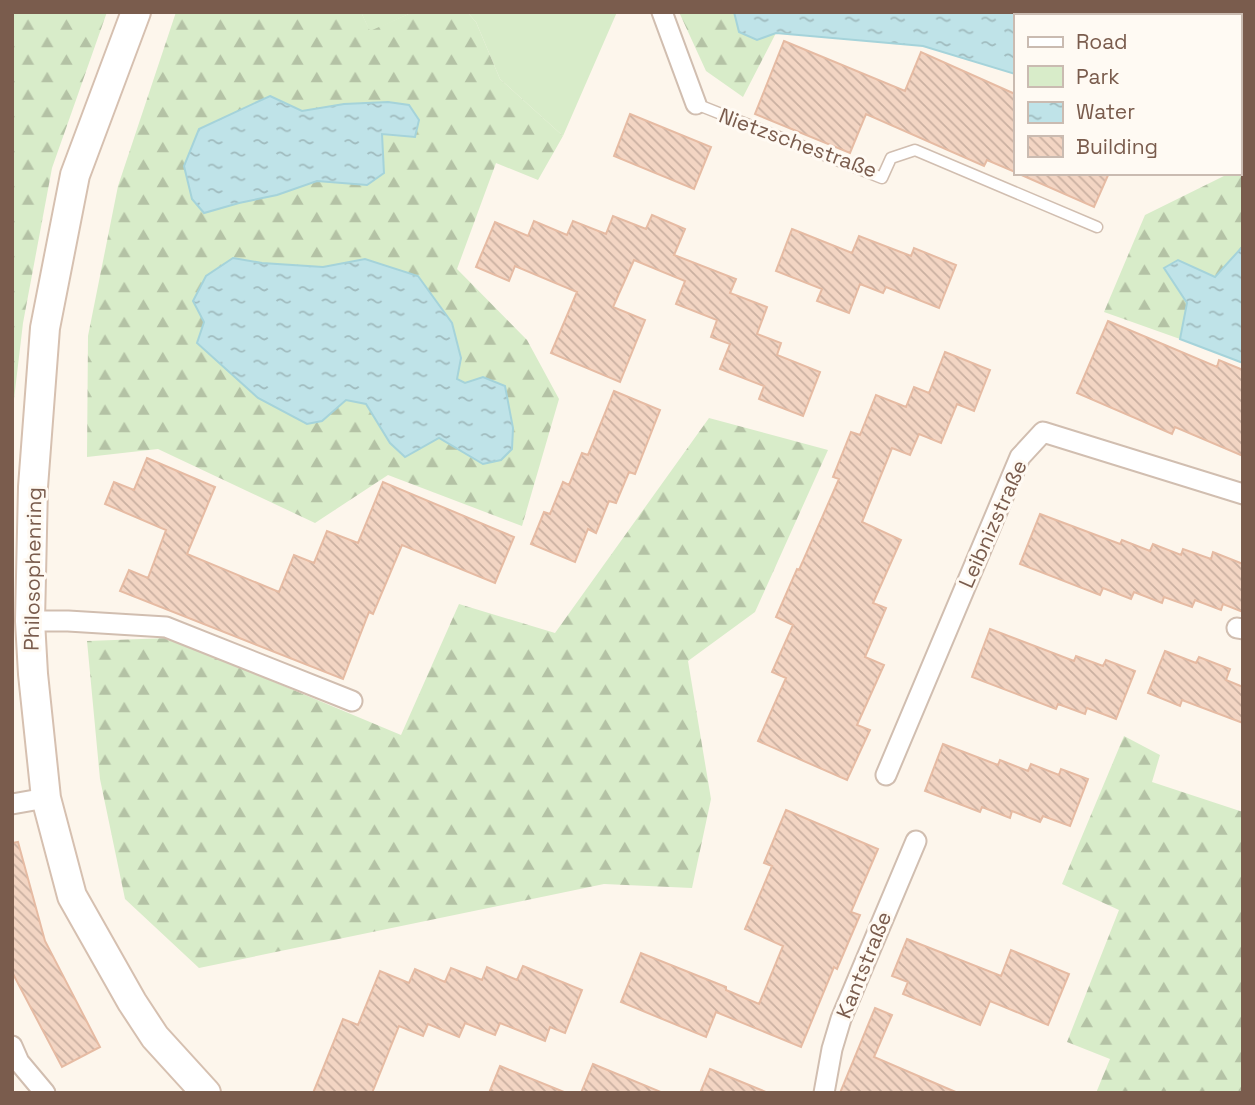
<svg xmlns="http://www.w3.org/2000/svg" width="1255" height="1105" viewBox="0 0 1255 1105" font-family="'Space Grotesk',sans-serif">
<defs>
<pattern id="forest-firs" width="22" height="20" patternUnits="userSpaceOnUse" patternTransform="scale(1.75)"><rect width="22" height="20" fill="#d8ecc9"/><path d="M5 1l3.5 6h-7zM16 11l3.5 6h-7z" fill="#b4c2a5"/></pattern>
<pattern id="water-ripples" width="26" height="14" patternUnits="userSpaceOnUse" patternTransform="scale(1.75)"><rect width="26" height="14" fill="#bfe3e8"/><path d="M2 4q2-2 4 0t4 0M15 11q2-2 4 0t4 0" fill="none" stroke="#a0bbbe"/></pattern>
<pattern id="building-back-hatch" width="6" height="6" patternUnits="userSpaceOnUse" patternTransform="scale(1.75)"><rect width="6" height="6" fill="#f3d5c3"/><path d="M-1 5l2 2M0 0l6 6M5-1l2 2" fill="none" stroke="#cab0a1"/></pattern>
</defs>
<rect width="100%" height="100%" fill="#fdf6ec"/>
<!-- green -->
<path fill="#d8ecc9" d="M 361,12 L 413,12 L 370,32 Z
M 467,12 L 617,12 L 563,136 L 500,79 L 476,22 Z"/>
<!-- forest -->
<path fill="url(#forest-firs)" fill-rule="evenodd" d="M 12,12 L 107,12 L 52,168 L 23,323 L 12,416 Z
M 176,12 L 361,12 L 370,31 L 413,12 L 467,12 L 476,22 L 500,79 L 563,136 L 538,180 L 496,163 L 457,269 L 527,340 L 559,399 L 522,526 L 388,475 L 315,523 L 158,449 L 87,457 L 88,336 L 118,186 ZM 270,96 L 302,111 L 344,104 L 388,102 L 382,134 L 384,173 L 367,185 L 317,181 L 277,195 L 239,203 L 204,213 ZM 233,258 L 262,263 L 323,267 L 365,259 L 461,358 L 457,379 L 465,383 L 483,464 L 439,438 L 390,443 L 366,404 L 346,400 L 322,421 L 258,398 L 198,343 L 204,322 Z
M 679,12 L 734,12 L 739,32 L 757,40 L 776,33 L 743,97 L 706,71 Z
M 1243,167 L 1243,246 L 1215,278 L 1179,261 L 1187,303 L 1180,339 L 1104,312 L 1145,215 L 1230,173 L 1239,173 L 1239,169 Z
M 709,418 L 828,450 L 755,612 L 688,661 L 711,799 L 692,888 L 604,884 L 199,968 L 125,899 L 100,779 L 87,641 L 169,638 L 401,735 L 459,604 L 555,633 Z
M 1124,736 L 1160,755 L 1152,782 L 1243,812 L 1243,1093 L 1096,1093 L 1110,1059 L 1067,1042 L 1119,910 L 1062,884 Z"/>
<!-- water -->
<path fill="url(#water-ripples)" stroke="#a5d3da" stroke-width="2" d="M 734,12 L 1243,12 L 1243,21 L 1239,26 L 1239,16 L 1015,16 L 1015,74 L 923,46 L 776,33 L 757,40 L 739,32 Z
M 270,96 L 302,111 L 344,104 L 388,102 L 409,105 L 419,120 L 415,137 L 382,134 L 384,173 L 367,185 L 317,181 L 277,195 L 239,203 L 204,213 L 192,199 L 184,166 L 199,129 Z
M 1243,246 L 1243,363 L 1180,339 L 1187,303 L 1164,268 L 1178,260 L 1215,277 Z
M 233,258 L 262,263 L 323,267 L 365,259 L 418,276 L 452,323 L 461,358 L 457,379 L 465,383 L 483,377 L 505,386 L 513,428 L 512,449 L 501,460 L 483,464 L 439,438 L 405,457 L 390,443 L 366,404 L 346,400 L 322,421 L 307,424 L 258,398 L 197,343 L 204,322 L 193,301 L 206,276 Z"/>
<!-- building -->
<path fill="url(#building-back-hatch)" stroke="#e6bba3" stroke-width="2" d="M 784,41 L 905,91 L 921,52 L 1015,94 L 1015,172 L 987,160 L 984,166 L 866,114 L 850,153 L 755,114 Z
M 630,114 L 711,147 L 694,189 L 614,156 Z
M 1017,173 L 1109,173 L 1094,207 Z
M 652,215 L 685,229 L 674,255 L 736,279 L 730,293 L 767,307 L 757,334 L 781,343 L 777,355 L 820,372 L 803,416 L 759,399 L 764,386 L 720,369 L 730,344 L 711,337 L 717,320 L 676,304 L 685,281 L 634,260 L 613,307 L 645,320 L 620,382 L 551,353 L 577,292 L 515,266 L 509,281 L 476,267 L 495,222 L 528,236 L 534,221 L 567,235 L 573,221 L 606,234 L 613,216 L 646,229 Z
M 792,229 L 852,253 L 859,236 L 911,256 L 914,248 L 956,265 L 939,308 L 886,287 L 883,293 L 860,284 L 849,313 L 817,301 L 822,289 L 776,271 Z
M 1108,321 L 1217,367 L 1219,360 L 1243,370 L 1243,456 L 1175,427 L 1172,434 L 1077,393 Z
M 945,352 L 990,370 L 974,411 L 957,404 L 941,443 L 919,434 L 910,455 L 892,448 L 862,522 L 901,540 L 873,603 L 886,608 L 865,657 L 884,665 L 857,725 L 870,730 L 847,780 L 758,741 L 786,678 L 772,672 L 793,625 L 776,617 L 797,569 L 799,570 L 839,479 L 833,477 L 851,432 L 860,435 L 876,395 L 906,407 L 914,387 L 929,393 Z
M 614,391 L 660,410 L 635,474 L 629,472 L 616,503 L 609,501 L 596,533 L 588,529 L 575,562 L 531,544 L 544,512 L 550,514 L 563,482 L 569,485 L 582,453 L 588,455 Z
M 147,458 L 215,487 L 187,554 L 279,592 L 294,555 L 314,563 L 327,531 L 358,543 L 383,482 L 514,537 L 495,583 L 402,545 L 373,614 L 369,612 L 343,679 L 120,591 L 129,570 L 148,578 L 166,530 L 105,504 L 114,482 L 134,490 Z
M 1040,514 L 1120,544 L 1122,540 L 1150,551 L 1153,544 L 1181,555 L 1183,549 L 1211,559 L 1213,552 L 1243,564 L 1243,612 L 1223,604 L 1221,610 L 1195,600 L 1192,607 L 1164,597 L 1162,603 L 1134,592 L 1131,599 L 1103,588 L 1100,595 L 1020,564 Z
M 990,629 L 1074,661 L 1076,656 L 1103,666 L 1106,660 L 1135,671 L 1116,719 L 1087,708 L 1085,714 L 1058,704 L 1056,709 L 972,677 Z
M 1165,651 L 1196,663 L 1199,657 L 1230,669 L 1226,680 L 1243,687 L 1243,723 L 1182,700 L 1180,706 L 1148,693 Z
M 943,744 L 998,765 L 1000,760 L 1028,771 L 1031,764 L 1059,775 L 1061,769 L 1088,779 L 1070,826 L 1043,816 L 1040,822 L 1012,811 L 1010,818 L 982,807 L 980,812 L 925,791 Z
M 786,810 L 878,849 L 851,912 L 860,915 L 837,969 L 834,967 L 801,1047 L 716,1012 L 706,1037 L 621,1002 L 641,953 L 726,987 L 726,990 L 759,1004 L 783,946 L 745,929 L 772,866 L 764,863 Z
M 18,842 L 45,941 L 100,1047 L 62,1067 L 12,972 L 12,843 Z
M 907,939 L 1001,976 L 1011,950 L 1069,974 L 1048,1025 L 990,1001 L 980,1025 L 903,994 L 908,982 L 892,976 Z
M 523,966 L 582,990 L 565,1033 L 550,1027 L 545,1041 L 500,1023 L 495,1035 L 465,1023 L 459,1037 L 428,1024 L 423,1036 L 399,1026 L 372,1093 L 313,1093 L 343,1019 L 358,1025 L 380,971 L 409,983 L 415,969 L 445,982 L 451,968 L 482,980 L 487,967 L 517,980 Z
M 875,1008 L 892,1015 L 874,1057 L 958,1093 L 840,1093 Z
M 593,1064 L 661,1092 L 660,1093 L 581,1093 Z
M 500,1066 L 564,1092 L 564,1093 L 489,1093 Z
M 710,1069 L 766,1092 L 765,1093 L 700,1093 Z"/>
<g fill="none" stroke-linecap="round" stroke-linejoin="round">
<defs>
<path id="lane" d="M 696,104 L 882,178 L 891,158 L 915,150 L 1097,227"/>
<path id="street" d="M 662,12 L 696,104
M 30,621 L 68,621 L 166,627 L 352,701
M 1237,628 L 1243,629
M 886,775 L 1020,457 L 1043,432 L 1243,494
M 12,804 L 46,798
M 12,1046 L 19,1062 L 45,1093
M 824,1093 L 832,1049 L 841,1019 L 916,841"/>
<path id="secondary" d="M 136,12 L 75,175 L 45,328 L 33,487 L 30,621 L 33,674 L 46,798 L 72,896 L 132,1002 L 155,1037 L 206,1093"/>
</defs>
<!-- lane casing -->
<use href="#lane" stroke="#d1beb0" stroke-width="13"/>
<!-- street casing -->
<use href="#street" stroke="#d1beb0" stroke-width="23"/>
<!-- secondary casing -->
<use href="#secondary" stroke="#d6c0b0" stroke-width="32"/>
<!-- lane -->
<use href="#lane" stroke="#fff" stroke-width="10"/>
<!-- street -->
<use href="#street" stroke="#fff" stroke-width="19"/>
<!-- secondary -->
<use href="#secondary" stroke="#fff" stroke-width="28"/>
</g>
<g text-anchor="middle" stroke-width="6" stroke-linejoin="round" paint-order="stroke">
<!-- street labels -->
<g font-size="21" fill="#7a5c4d" stroke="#fffaf3">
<text transform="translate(798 143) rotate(20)" y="7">Nietzschestraße</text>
<text transform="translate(993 524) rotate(-66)" y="7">Leibnizstraße</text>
<text transform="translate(33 569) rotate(-89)" y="7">Philosophenring</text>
<text transform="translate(864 965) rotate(-68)" y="7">Kantstraße</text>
</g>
</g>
<!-- border -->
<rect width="1255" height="1105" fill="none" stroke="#7a5c4d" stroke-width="28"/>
<!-- legend -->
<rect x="1014" y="14" width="228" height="161" fill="#fffaf3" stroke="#cabbb1" stroke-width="2"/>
<rect x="1028" y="37" width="35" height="10" fill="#ffffff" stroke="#cabbb1" stroke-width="2"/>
<text x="1076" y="49" font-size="21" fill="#7a5c4d">Road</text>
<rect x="1028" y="66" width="35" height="21" fill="#d8ecc9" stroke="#cabbb1" stroke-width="2"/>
<text x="1076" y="84" font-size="21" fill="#7a5c4d">Park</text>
<rect x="1028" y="102" width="35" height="21" fill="url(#water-ripples)" stroke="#cabbb1" stroke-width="2"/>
<text x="1076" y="119" font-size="21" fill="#7a5c4d">Water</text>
<rect x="1028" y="136" width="35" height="21" fill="url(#building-back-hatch)" stroke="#cabbb1" stroke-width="2"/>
<text x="1076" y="154" font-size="21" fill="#7a5c4d">Building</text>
</svg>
